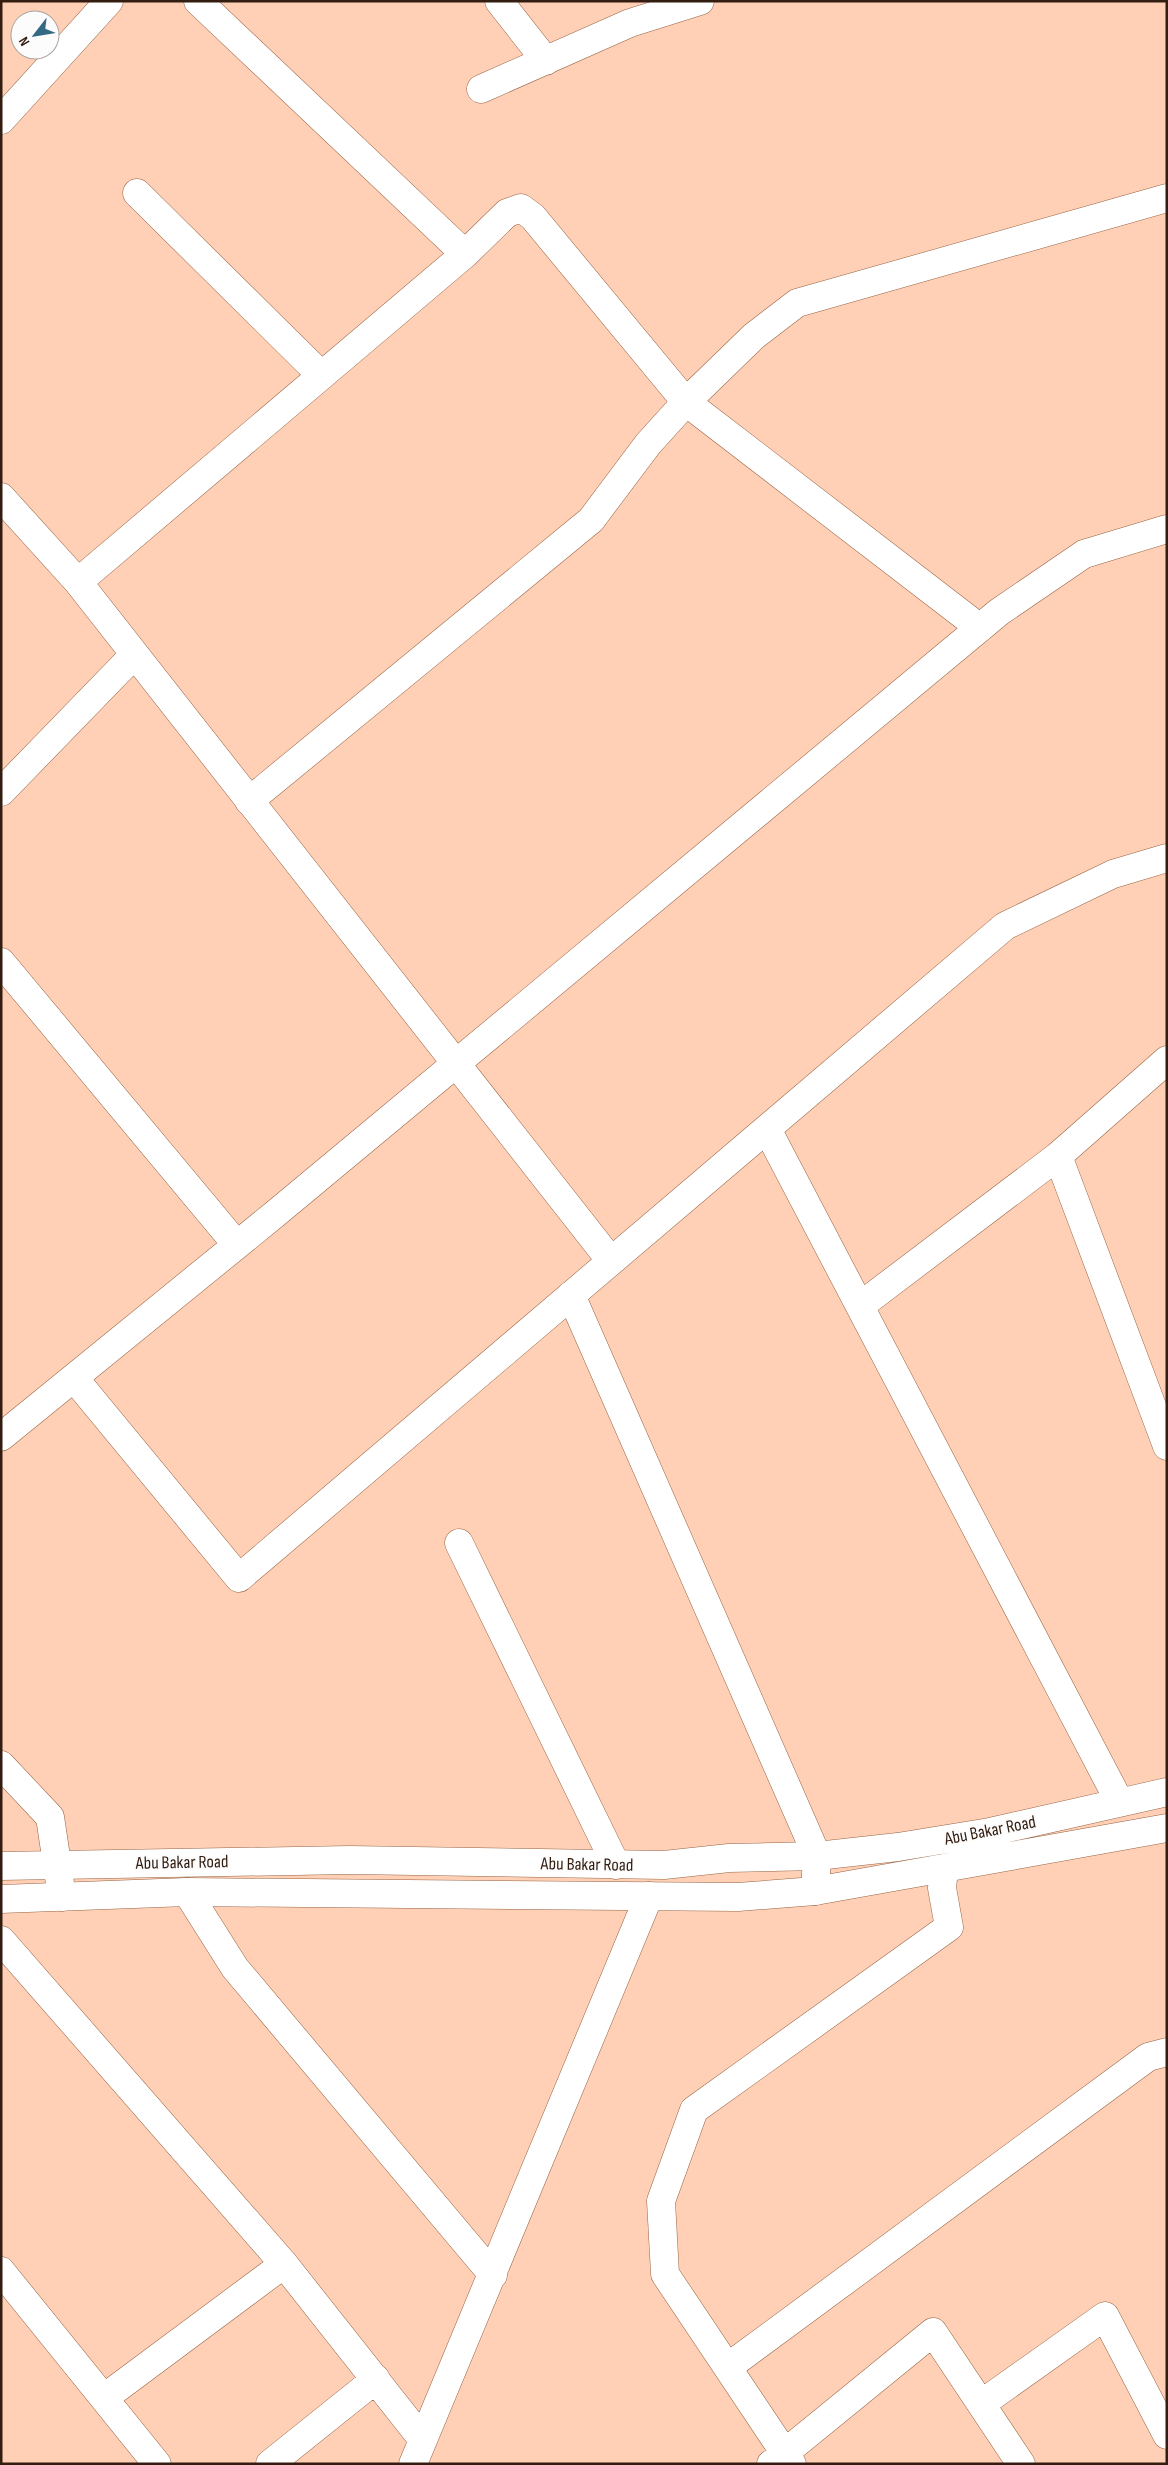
<svg xmlns="http://www.w3.org/2000/svg" width="1168" height="2465" viewBox="0 0 1168 2465" font-family="'Sofia Sans Condensed',sans-serif">
<rect width="100%" height="100%" fill="#ffd0b5"/>
<g fill="none" stroke-linecap="round" stroke-linejoin="round">
<defs>
<path id="minor" d="M 198,1 L 465,254
M 499,1 L 546,61
M 481,89 L 630,23 L 700,1
M 1,120 L 109,1
M 137,193 L 321,375
M 1,497 L 78,582 L 611,1261
M 78,582 L 465,254 L 507,213 L 521,208 L 533,217 L 686,402 L 980,628
M 1,792 L 134,655
M 249,801 L 591,520 L 648,444 L 686,402 L 754,336 L 797,303 L 1167,198
M 1,962 L 237,1245
M 767,1129 L 1119,1801
M 1058,1156 L 1167,1446
M 571,1295 L 817,1856 L 815,1891
M 860,1306 L 1058,1156 L 1167,1060
M 74,1378 L 239,1578 L 1005,926 L 1113,874 L 1167,858
M 1,1437 L 275,1214 L 999,612 L 1084,554 L 1167,529
M 459,1543 L 616,1865
M 1,1765 L 50,1817 L 62,1897
M 187,1892 L 235,1968 L 493,2275
M 1,1940 L 284,2264 L 423,2440
M 1,2271 L 157,2464
M 728,2367 L 1148,2057 L 1167,2052
M 104,2398 L 284,2264
M 981,2404 L 1105,2316 L 1167,2435
M 270,2464 L 376,2379
M 413,2464 L 649,1896
M 771,2464 L 933,2332 L 1021,2464
M 792,2464 L 665,2274 L 661,2201 L 694,2110 L 949,1927 L 942,1888 L 944,1869"/>
<path id="secondary" d="M 1,1866 L 350,1860 L 664,1865 L 729,1858 L 817,1856 L 898,1847 L 990,1832 L 1167,1792
M 1,1899 L 187,1892 L 738,1897 L 815,1891 L 1167,1828"/>
</defs>
<!-- minor casing -->
<use href="#minor" stroke="#976445" stroke-width="29"/>
<!-- secondary casing -->
<use href="#secondary" stroke="#976445" stroke-width="29"/>
<!-- minor -->
<use href="#minor" stroke="#fff" stroke-width="28"/>
<!-- secondary -->
<use href="#secondary" stroke="#fff" stroke-width="28"/>
</g>
<g text-anchor="middle" stroke-width="4" stroke-linejoin="round" paint-order="stroke">
<!-- street labels -->
<g font-size="18" fill="#321d10" stroke="#fcfcfc">
<text transform="translate(990 1830) rotate(-11)" y="6">Abu Bakar Road</text>
<text transform="translate(182 1862) rotate(-1)" y="6">Abu Bakar Road</text>
<text transform="translate(587 1864) rotate(1)" y="6">Abu Bakar Road</text>
</g>
</g>
<!-- border -->
<rect width="1168" height="2465" fill="none" stroke="#321d10" stroke-width="5"/>
<!-- north arrow -->
<g transform="translate(35 35) rotate(239)"><circle r="24" fill="#fcfcfc" stroke="#aba39e"/>
<path d="M0-4L9 19L0 12L-9 19Z" fill="#326983"/>
<text y="-8" font-size="14" font-weight="bold" text-anchor="middle" fill="#321d10">N</text>
</g>
</svg>
